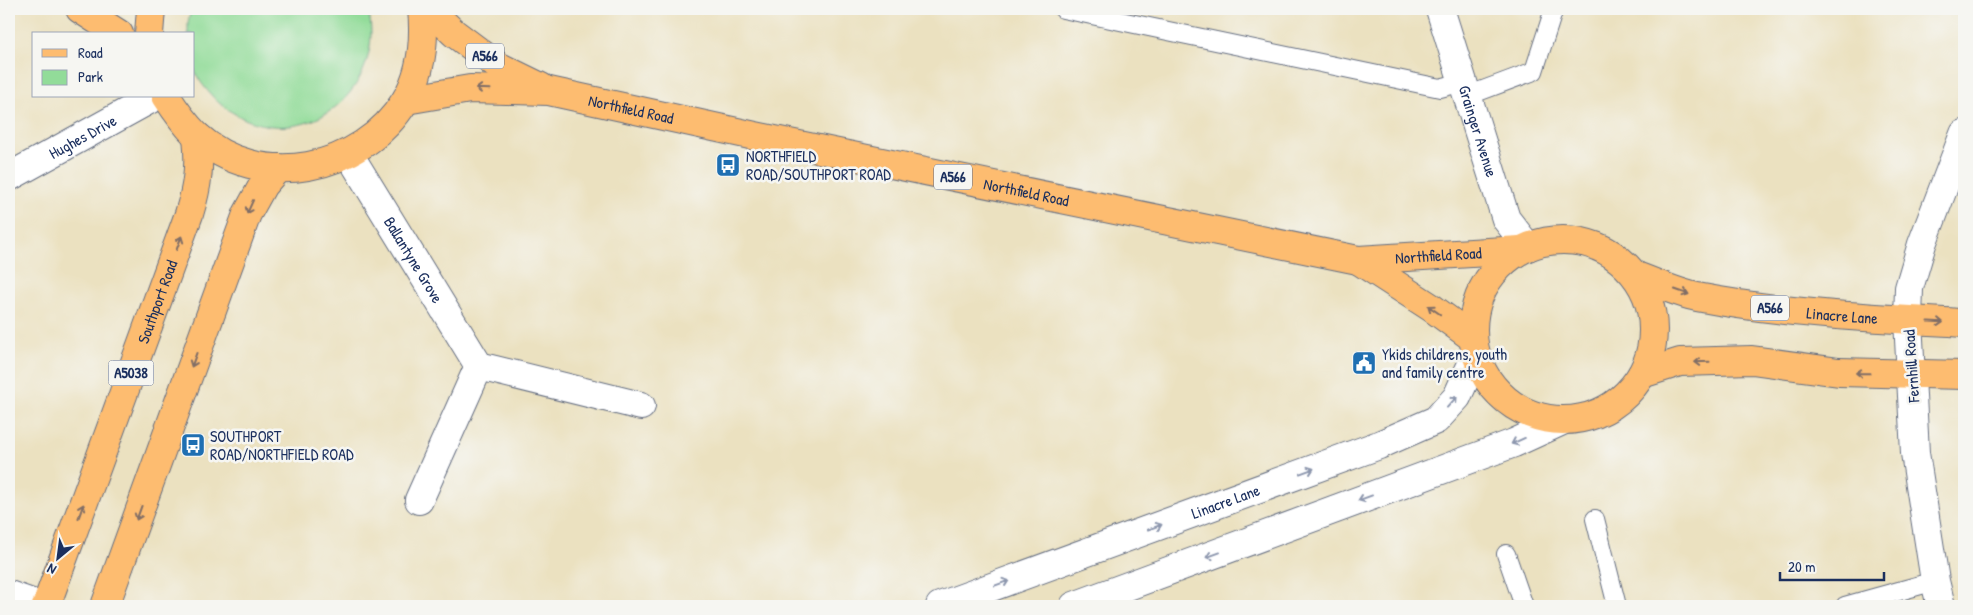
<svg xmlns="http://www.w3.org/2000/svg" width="1973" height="615" viewBox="0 0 1973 615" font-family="'Patrick Hand',sans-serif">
<rect width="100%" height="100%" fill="#f6f6f2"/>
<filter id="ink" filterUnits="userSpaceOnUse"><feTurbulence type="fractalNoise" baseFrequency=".02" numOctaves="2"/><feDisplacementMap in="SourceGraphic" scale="10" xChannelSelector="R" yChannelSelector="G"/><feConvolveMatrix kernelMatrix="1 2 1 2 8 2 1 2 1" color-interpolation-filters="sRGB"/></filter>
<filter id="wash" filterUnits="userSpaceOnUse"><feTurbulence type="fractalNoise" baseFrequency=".0096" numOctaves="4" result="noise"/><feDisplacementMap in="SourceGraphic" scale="20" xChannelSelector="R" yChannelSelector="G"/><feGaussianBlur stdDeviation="1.12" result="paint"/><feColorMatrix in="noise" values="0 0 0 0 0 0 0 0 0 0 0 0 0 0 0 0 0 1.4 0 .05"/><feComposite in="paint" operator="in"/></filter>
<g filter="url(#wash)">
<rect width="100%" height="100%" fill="#ebe1c0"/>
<!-- green -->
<path fill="#92dc99" stroke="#56867c" d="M 191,9 L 368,9 C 386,81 319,148 247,120 C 234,114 222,107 213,97 C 206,89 197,79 194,68 C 191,58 194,44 194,34 L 188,34 L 188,23 Z"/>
</g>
<g filter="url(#ink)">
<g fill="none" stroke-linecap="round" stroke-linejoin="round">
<defs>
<path id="service" d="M 1063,9 L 1440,88 L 1463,82
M 1467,96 L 1534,71 L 1554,9
M 1595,519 L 1617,606
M 1506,554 L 1524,606
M 1845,606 L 1935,581"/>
<g id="minor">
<path id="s1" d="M 1440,9 L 1506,219 L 1528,247"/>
<path id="s2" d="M 349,154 L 479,366 L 641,406"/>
<path id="s3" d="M 9,177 L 156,96"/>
<path d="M 419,500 L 479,366"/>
<path d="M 9,595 L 40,606"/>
<path d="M 1941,606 L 1935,581 L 1915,453 L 1908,320 L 1909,288 L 1922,244 L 1964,134"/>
</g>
<g id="tertiary">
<path id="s4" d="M 940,606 L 1379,445 L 1436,420 L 1457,397 L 1476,355"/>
<path d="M 1074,606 L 1514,443 L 1562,421"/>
</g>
<g id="primary">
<path d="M 80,9 L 119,34"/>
<path d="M 429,9 L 454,33 L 498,66 L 541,87"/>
<path d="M 149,34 L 151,9"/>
<path d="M 166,96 C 175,110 184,123 196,135 C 260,193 362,171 405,101 C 422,73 425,40 422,9"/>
<path id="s5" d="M 406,100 L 470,89 L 549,91 L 755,136 L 1358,260 L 1520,250"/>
<circle cx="1563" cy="330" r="90"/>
<path d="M 1358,260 L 1432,308 L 1473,338"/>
<path id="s6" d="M 1636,276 C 1656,283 1677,293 1697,297 C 1785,314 1875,318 1964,323"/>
<path d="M 1642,374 L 1680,362 L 1752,360 L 1839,372 L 1964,375"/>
<path id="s7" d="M 46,606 L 189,214 C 198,185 200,165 197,136"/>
<path d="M 105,606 L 247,214 L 263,185 L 278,168"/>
</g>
</defs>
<!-- service casing -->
<use href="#service" stroke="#646d80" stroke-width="20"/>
<!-- minor casing -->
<use href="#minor" stroke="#646d80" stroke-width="30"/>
<!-- tertiary casing -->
<use href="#tertiary" stroke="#646d80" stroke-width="30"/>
<!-- primary casing -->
<use href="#primary" stroke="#646d80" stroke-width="30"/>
<!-- service -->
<use href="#service" stroke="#fff" stroke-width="18"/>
<!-- minor -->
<use href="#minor" stroke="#fff" stroke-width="28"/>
<!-- tertiary -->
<use href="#tertiary" stroke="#fff" stroke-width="28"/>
<!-- primary -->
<use href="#primary" stroke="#fdbc70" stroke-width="28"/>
</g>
<!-- one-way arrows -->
<defs><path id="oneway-shaft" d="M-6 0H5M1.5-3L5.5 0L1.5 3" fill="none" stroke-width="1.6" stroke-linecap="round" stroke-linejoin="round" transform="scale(1.25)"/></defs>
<g stroke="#816e66">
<use href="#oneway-shaft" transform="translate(483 89) rotate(-178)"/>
<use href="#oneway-shaft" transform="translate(250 207) rotate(114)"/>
<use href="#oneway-shaft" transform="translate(179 243) rotate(-70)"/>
<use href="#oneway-shaft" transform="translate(1682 292) rotate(19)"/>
<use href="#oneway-shaft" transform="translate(1434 310) rotate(-145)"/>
<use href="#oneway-shaft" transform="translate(1936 322) rotate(3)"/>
<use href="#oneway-shaft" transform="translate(194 360) rotate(110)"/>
<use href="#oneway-shaft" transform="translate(1702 362) rotate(178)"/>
<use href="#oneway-shaft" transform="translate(1863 373) rotate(-179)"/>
<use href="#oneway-shaft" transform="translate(81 511) rotate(-70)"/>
<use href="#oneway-shaft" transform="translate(139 513) rotate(110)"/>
</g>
<g stroke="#8d97ae">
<use href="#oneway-shaft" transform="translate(1452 402) rotate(-48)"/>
<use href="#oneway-shaft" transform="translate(1518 441) rotate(156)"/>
<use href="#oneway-shaft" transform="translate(1307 471) rotate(-20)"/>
<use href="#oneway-shaft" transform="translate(1365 498) rotate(160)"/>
<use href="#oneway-shaft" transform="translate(1155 527) rotate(-20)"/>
<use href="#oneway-shaft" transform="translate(1213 555) rotate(160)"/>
<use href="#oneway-shaft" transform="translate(1002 583) rotate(-20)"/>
</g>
</g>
<!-- icons -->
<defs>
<symbol id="bus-square" viewBox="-11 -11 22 22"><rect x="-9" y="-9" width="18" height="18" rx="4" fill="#1f6fb2" stroke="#f6f6f2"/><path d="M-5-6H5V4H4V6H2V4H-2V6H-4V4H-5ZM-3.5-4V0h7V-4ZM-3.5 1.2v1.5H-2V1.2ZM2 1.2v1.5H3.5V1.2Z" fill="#fff"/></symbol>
<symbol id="civic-square" viewBox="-11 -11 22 22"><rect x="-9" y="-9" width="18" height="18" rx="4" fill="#1f6fb2" stroke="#f6f6f2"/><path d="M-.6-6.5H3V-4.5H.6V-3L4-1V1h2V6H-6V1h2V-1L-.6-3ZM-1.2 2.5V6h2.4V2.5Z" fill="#fff"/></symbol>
</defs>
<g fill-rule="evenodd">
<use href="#bus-square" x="714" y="151" width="28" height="28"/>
<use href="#civic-square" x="1350" y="349" width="28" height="28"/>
<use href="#bus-square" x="179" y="431" width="28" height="28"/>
</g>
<g text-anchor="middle" stroke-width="5" stroke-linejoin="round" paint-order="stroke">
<!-- shield labels -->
<g fill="#f6f6f2" stroke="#5d6b8a" stroke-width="1">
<rect x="466" y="43.5" width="38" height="25" rx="4"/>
<rect x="934" y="164.5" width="38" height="25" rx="4"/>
<rect x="1751" y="295.5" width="38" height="25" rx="4"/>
<rect x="108.5" y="360.5" width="45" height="25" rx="4"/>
</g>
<g font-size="15" font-weight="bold" fill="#1b2f5e">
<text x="485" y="61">A566</text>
<text x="953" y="182">A566</text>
<text x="1770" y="313">A566</text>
<text x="131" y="378">A5038</text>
</g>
<!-- street labels -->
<g font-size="16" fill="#1b2f5e" stroke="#f6f6f2">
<text dy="6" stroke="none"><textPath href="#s5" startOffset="228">Northfield Road</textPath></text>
<text dy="6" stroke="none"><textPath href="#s1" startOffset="128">Grainger Avenue</textPath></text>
<text dy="6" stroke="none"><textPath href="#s3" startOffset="84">Hughes Drive</textPath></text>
<text dy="6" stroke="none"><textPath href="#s5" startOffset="632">Northfield Road</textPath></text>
<text dy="6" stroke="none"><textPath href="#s5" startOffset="1051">Northfield Road</textPath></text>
<text dy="6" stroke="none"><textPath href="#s2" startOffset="124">Ballantyne Grove</textPath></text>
<text dy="6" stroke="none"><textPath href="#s7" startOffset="324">Southport Road</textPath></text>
<text dy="6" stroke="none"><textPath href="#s6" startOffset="211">Linacre Lane</textPath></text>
<text transform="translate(1911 366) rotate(-94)" y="6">Fernhill Road</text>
<text dy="6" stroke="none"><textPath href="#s4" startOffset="304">Linacre Lane</textPath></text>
</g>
<!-- poi labels -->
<g font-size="16" fill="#1b2f5e" stroke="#f6f6f2" text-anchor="start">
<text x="746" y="162">NORTHFIELD<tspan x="746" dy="18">ROAD/SOUTHPORT ROAD</tspan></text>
<text x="1382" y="360">Ykids childrens, youth<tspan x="1382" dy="18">and family centre</tspan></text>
<text x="210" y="442">SOUTHPORT<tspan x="210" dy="18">ROAD/NORTHFIELD ROAD</tspan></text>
</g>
</g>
<!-- margin -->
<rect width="1973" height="615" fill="none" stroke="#f6f6f2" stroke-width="30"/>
<!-- legend -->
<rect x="32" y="32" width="162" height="65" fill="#f6f6f2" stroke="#9ea6b7"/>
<rect x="42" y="49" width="25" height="8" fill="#fdbc70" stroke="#9ea6b7"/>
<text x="78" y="58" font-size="15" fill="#1b2f5e">Road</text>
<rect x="42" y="70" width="25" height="15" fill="#92dc99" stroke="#9ea6b7"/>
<text x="78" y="82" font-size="15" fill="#1b2f5e">Park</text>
<!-- north arrow -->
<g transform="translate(58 558) rotate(209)" stroke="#f6f6f2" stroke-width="4" paint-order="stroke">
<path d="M0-4L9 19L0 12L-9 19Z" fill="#1b2f5e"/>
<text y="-8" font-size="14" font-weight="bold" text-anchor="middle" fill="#1b2f5e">N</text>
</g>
<!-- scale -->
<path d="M1780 572v8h104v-8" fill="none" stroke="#1b2f5e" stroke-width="2.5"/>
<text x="1788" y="572" font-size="15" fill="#1b2f5e" stroke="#f6f6f2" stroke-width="4" paint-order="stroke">20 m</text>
</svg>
